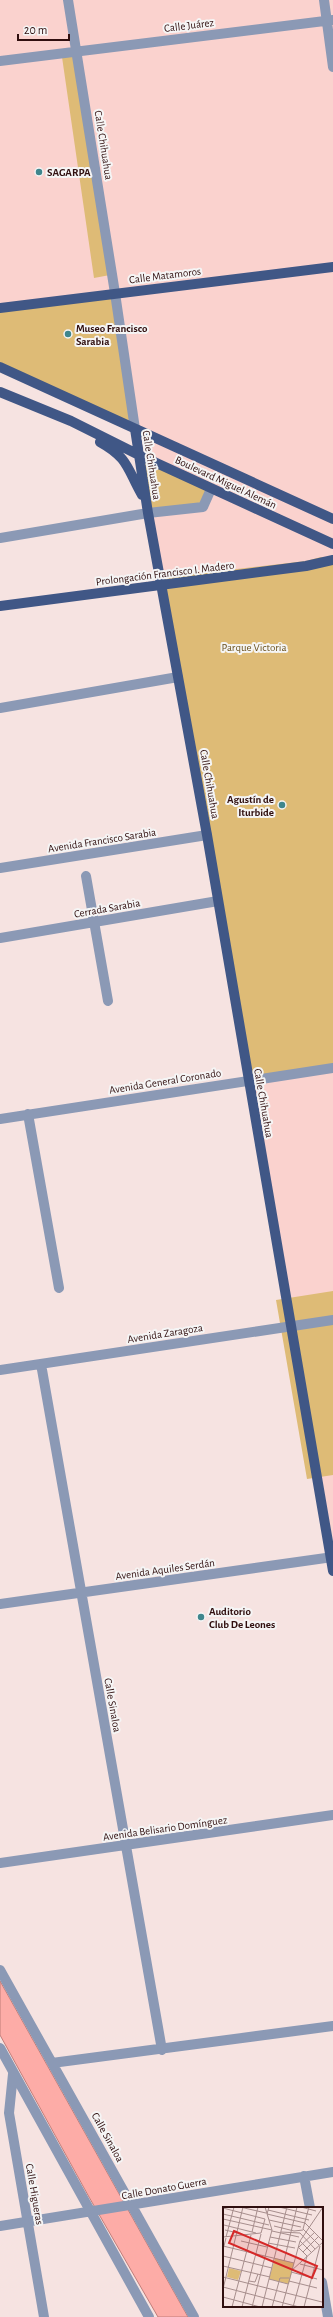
<svg xmlns="http://www.w3.org/2000/svg" width="333" height="2317" viewBox="0 0 333 2317" font-family="'Alegreya Sans',sans-serif">
<rect width="100%" height="100%" fill="#f6e3e1"/>
<!-- built -->
<path fill="#fad2ce" d="M 0,0 L 333,0 L 333,1542 L 132,413 L 0,353 Z"/>
<!-- green -->
<path fill="#debb76" d="M 76,52 L 110,275 L 94,278 L 62,57 Z
M 113,296 L 133,426 L 0,366 L 0,309 Z
M 143,453 L 211,483 L 200,505 L 151,510 Z
M 321,557 L 333,560 L 333,1064 L 245,1078 L 161,578 L 306,561 Z
M 333,1291 L 333,1475 L 307,1479 L 276,1300 Z"/>
<!-- water -->
<path fill="#fdaca7" stroke="#c07d79" d="M 0,1981 L 188,2317 L 158,2317 L 89,2197 L 0,2035 Z"/>
<g fill="none" stroke-linecap="round" stroke-linejoin="round">
<!-- minor -->
<path stroke="#8b99b5" stroke-width="10" d="M 68,0 L 115,293 L 135,429
M 324,0 L 333,67
M 0,61 L 333,20
M 0,538 L 148,513 L 203,507 L 211,489
M 0,708 L 178,677
M 0,868 L 207,835
M 86,876 L 108,1001
M 0,938 L 218,901
M 28,1114 L 59,1288
M 0,1119 L 333,1068
M 41,1364 L 162,2050
M 0,1370 L 333,1320
M 0,1604 L 333,1557
M 0,1863 L 333,1815
M 0,1970 L 194,2317
M 0,2048 L 149,2317
M 52,2063 L 333,2026
M 13,2074 L 9,2113 L 44,2317
M 304,2176 L 310,2208
M 0,2226 L 333,2172
M 322,2282 L 328,2317"/>
<!-- major -->
<path stroke="#405786" stroke-width="10" d="M 0,308 L 333,267
M 0,367 L 333,519
M 0,392 L 71,421 L 139,455 L 333,544
M 135,429 L 148,513 L 207,835 L 333,1571
M 100,442 C 129,458 127,469 142,495
M 0,606 L 306,566 L 333,560"/>
</g>
<!-- markers -->
<g fill="#3f868d" stroke="#f5f5f5" stroke-width="1.5">
<circle cx="39" cy="172" r="4"/>
<circle cx="68" cy="334" r="4"/>
<circle cx="282" cy="805" r="4"/>
<circle cx="201" cy="1617" r="4"/>
</g>
<g text-anchor="middle" stroke-width="4" stroke-linejoin="round" paint-order="stroke">
<!-- street labels -->
<g font-size="11" fill="#300f0f" stroke="#f5f5f5">
<text transform="translate(189 25) rotate(-7)" y="4">Calle Juárez</text>
<text transform="translate(104 145) rotate(81)" y="4">Calle Chihuahua</text>
<text transform="translate(165 275) rotate(-7)" y="4">Calle Matamoros</text>
<text transform="translate(152 465) rotate(81)" y="4">Calle Chihuahua</text>
<text transform="translate(226 482) rotate(25)" y="4">Boulevard Miguel Alemán</text>
<text transform="translate(165 573) rotate(-7)" y="4">Prolongación Francisco I. Madero</text>
<text transform="translate(210 784) rotate(80)" y="4">Calle Chihuahua</text>
<text transform="translate(102 840) rotate(-9)" y="4">Avenida Francisco Sarabia</text>
<text transform="translate(107 908) rotate(-10)" y="4">Cerrada Sarabia</text>
<text transform="translate(165 1081) rotate(-9)" y="4">Avenida General Coronado</text>
<text transform="translate(264 1103) rotate(80)" y="4">Calle Chihuahua</text>
<text transform="translate(165 1333) rotate(-9)" y="4">Avenida Zaragoza</text>
<text transform="translate(165 1569) rotate(-8)" y="4">Avenida Aquiles Serdán</text>
<text transform="translate(113 1705) rotate(80)" y="4">Calle Sinaloa</text>
<text transform="translate(165 1828) rotate(-8)" y="4">Avenida Belisario Domínguez</text>
<text transform="translate(108 2137) rotate(61)" y="4">Calle Sinaloa</text>
<text transform="translate(164 2188) rotate(-10)" y="4">Calle Donato Guerra</text>
<text transform="translate(35 2194) rotate(80)" y="4">Calle Higueras</text>
</g>
<!-- poi labels -->
<g font-size="11" font-weight="bold" fill="#300f0f" stroke="#f5f5f5" text-anchor="start">
<text x="47" y="176">SAGARPA</text>
<text x="76" y="332">Museo Francisco<tspan x="76" dy="13">Sarabia</tspan></text>
<text x="274" y="803" text-anchor="end">Agustín de<tspan x="274" dy="13">Iturbide</tspan></text>
<text x="209" y="1615">Auditorio<tspan x="209" dy="13">Club De Leones</tspan></text>
</g>
<!-- park labels -->
<g font-size="11" fill="#6b521e" stroke="#f5f5f5">
<text x="254" y="651">Parque Victoria</text>
</g>
</g>
<!-- overview -->
<g transform="translate(223 2207)">
<rect width="100" height="100" fill="#f6e3e1"/>
<path d="M 52,51 L 71,56 L 66,77 L 46,72 ZM 6,61 L 18,64 L 15,73 L 4,70 Z" fill="#debb76"/>
<path fill="none" stroke="#a78e8d" stroke-width="1" d="M 17,0 L 43,6M 46,0 L 44,7 L 82,16 L 100,34M 56,0 L 89,8M 78,0 L 93,4M 86,0 L 80,22 L 96,38M 0,1 L 42,12 L 38,26 L 0,30M 45,3 L 86,13M 0,7 L 46,18M 0,12 L 49,23M 46,13 L 78,20M 1,18 L 33,26M 51,19 L 71,24 L 80,23M 2,23 L 15,26M 49,24 L 76,30M 29,25 L 35,0M 58,25 L 77,26 L 92,42M 3,30 L 11,0M 47,30 L 73,35M 18,34 L 44,40M 77,34 L 88,45M 45,36 L 72,41M 0,39 L 71,56M 75,40 L 84,49M 76,40 L 92,25M 0,43 L 3,31M 80,45 L 96,29M 0,49 L 49,61M 61,54 L 74,0M 77,57 L 100,63M 0,59 L 47,70M 68,64 L 100,35M 68,65 L 94,72M 0,70 L 99,95M 46,72 L 65,77M 26,74 L 32,75 L 35,67M 66,74 L 94,81M 0,80 L 76,100M 0,82 L 20,0M 0,90 L 37,100M 9,100 L 28,28M 19,100 L 38,27M 29,100 L 49,23 L 42,0M 39,100 L 64,0M 49,100 L 57,71 L 66,71M 59,100 L 77,34 L 100,0M 70,100 L 84,49M 81,100 L 97,39"/>
<path fill="#d62828" fill-opacity="0.15" stroke="#d62828" stroke-width="2" d="M 11,24 L 94,59 L 89,71 L 6,36 Z"/>
<rect width="100" height="100" fill="none" stroke="#300f0f" stroke-width="2"/>
</g>
<!-- scale -->
<path d="M18 34v6h51v-6" fill="none" stroke="#300f0f" stroke-width="2"/>
<text x="24" y="34" font-size="12" fill="#300f0f" stroke="#f5f5f5" stroke-width="3" paint-order="stroke">20 m</text>
</svg>
